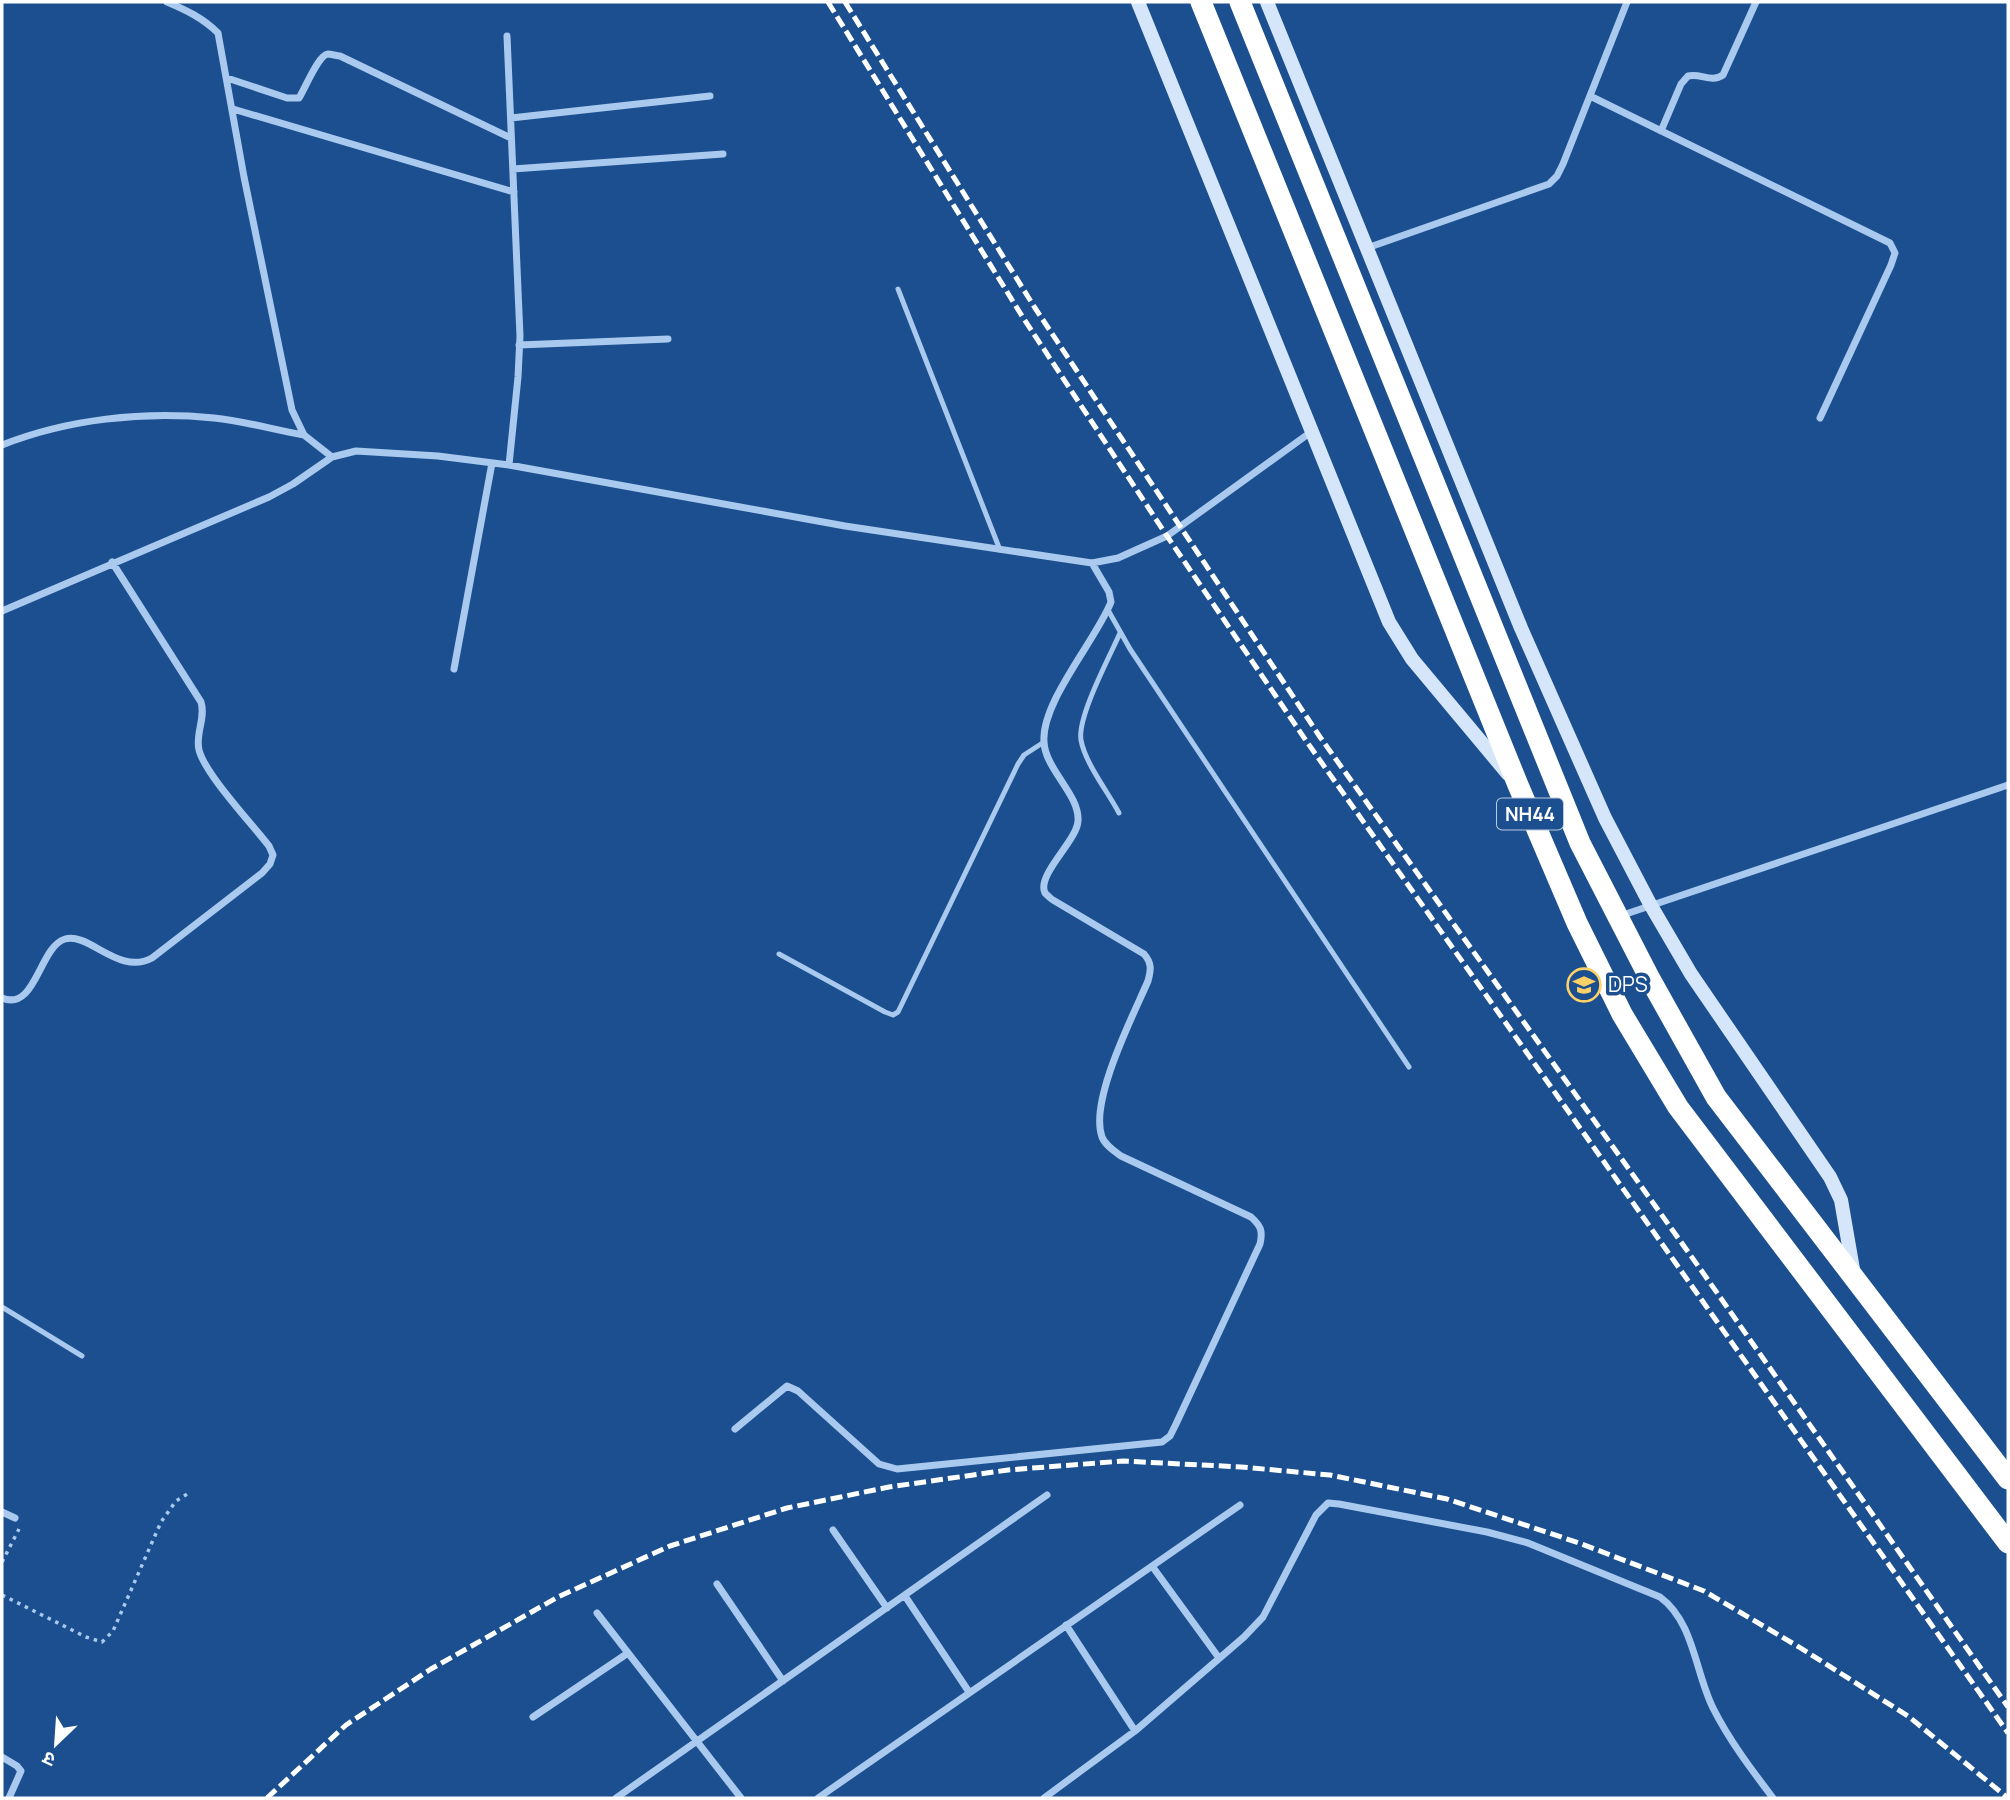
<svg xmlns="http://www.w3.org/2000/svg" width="2010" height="1800" viewBox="0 0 2010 1800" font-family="Manrope,'Noto Sans Devanagari',sans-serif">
<rect width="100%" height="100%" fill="#1b4f8f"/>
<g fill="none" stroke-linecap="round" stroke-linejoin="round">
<!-- path -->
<path stroke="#a9c9ee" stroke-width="3.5" stroke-dasharray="3.5 5" stroke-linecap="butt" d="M 2,1562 L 19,1529
M 2,1595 L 86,1637 L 102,1642 L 113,1631 L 161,1522 L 176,1501 L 189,1493"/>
<!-- lane -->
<path stroke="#a9c9ee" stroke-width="5" d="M 898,289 L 1000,550
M 1108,610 L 1130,649 L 1409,1067
M 1119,813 C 1108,792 1085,763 1081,740 C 1077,717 1110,656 1120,633
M 779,954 L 885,1012 L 893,1015 L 898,1012 L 1018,764 L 1024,755 L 1044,742
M 2,1307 L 82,1356"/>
<!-- street -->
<path stroke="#a9c9ee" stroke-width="7" d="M 167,2 C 186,10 203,18 218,33 L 244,177 L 292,410 L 304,435 L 332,457
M 507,36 L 520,336 L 518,377 L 509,465
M 227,78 L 287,98 L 299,98 C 305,89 318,55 328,54 C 331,54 337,56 340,56 L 511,138
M 1590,96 L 1890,243 L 1895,253 L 1891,265 L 1820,418
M 233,109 L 514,192
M 511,118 L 710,96
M 1661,131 L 1681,84 L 1688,76 C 1701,73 1711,83 1723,75 L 1756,2
M 513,169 L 723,154
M 1367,248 L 1549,184 L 1557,176 L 1563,164 L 1627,2
M 519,345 L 668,339
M 2,445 C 68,419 143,411 214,418 C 244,421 275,430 304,435
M 2,611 L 269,497 L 293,484 L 332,457 L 356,451 L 438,456 L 509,465 L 845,526 L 1092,563 L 1118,558 L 1167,536 L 1311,432
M 454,669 L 492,463
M 1620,916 L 2008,785
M 2,998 C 36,1012 39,947 65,939 C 89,932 119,976 152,958 L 262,873 L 270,864 L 273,855 L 269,846 C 252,824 205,774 199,750 C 195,734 206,718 201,702 L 112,562
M 735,1429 L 787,1386 L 798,1391 L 879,1464 L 897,1469 L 1162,1442 L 1170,1436 L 1176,1424 L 1260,1244 C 1263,1231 1261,1226 1251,1217 L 1121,1156 C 1114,1151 1105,1145 1102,1137 C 1089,1101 1133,1016 1148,981 C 1151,970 1152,963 1144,954 L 1053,900 C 1052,900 1046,894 1045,893 C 1036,875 1077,841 1078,821 C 1080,795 1045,769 1044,742 C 1041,702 1096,640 1111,602 L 1109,592 L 1092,563
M 2,1512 L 15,1518
M 833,1530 L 887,1608
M 1152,1566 L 1219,1658
M 717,1584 L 783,1681
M 905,1596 L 969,1692
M 597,1613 L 741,1798
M 533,1717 L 628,1653
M 1135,1731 L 1244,1637 L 1263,1617 L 1316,1515 L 1328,1503 L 1339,1504 L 1487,1532 L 1528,1543 L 1660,1597 C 1694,1622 1695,1672 1713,1708 C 1729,1740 1751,1769 1773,1798
M 2,1757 L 17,1766 L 21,1771 L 9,1798
M 616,1798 L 1047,1495
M 818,1798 L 1240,1505
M 1044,1798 L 1135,1731 L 1066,1625"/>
<!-- secondary -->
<path stroke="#d6e6fa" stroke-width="14" d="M 1138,2 L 1389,622 L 1412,659 L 1508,774
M 1267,2 L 1521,628 L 1605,818 L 1650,904 L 1691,974 L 1830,1177 L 1841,1200 L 1854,1275"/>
<!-- highway -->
<path stroke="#fff" stroke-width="21" d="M 1201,2 L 1518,785 L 1577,923 L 1622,1014 L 1678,1107 L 2008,1543
M 1240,2 L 1580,843 L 1650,979 L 1716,1097 L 2008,1479"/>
<!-- rail -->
<path stroke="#fff" stroke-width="5" stroke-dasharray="12 5" stroke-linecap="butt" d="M 828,2 L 1022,316 L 1167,536 L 1307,742 L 2008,1733
M 845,2 L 1035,308 L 1320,737 L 1701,1270 L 2008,1707
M 267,1798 L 346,1725 L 431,1669 L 558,1597 L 670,1546 L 787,1508 L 889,1487 L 1008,1470 L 1123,1461 L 1241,1467 L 1330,1475 L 1447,1499 L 1579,1543 L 1704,1591 L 1799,1647 L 1908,1716 L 2008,1798"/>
</g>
<!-- icons -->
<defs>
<symbol id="school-ring" viewBox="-11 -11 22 22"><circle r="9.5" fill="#1b4f8f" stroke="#ffd166" stroke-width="1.5"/><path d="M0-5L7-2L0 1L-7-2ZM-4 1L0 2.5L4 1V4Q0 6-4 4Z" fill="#ffd166"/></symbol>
</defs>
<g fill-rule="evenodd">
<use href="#school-ring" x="1565" y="966" width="38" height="38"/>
</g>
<g text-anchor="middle" stroke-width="7" stroke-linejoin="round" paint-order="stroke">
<!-- shield labels -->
<rect fill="#1b4f8f" stroke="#bbcadd" stroke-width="2" x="1497" y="798.5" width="66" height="31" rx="5"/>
<g font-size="19" font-weight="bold" fill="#fff">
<text x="1530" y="821">NH44</text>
</g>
<!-- poi labels -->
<g font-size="21" fill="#fff" stroke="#1b4f8f" text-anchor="start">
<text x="1608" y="992">DPS</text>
</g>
</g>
<!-- border -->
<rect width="2010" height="1800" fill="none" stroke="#ffffff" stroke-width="7"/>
<!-- north arrow -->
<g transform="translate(56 1744) rotate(205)" stroke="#1b4f8f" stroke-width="5" paint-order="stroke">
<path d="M0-5L12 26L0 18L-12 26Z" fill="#ffffff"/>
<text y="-10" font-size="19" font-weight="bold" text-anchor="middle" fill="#ffffff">उ</text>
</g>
</svg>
